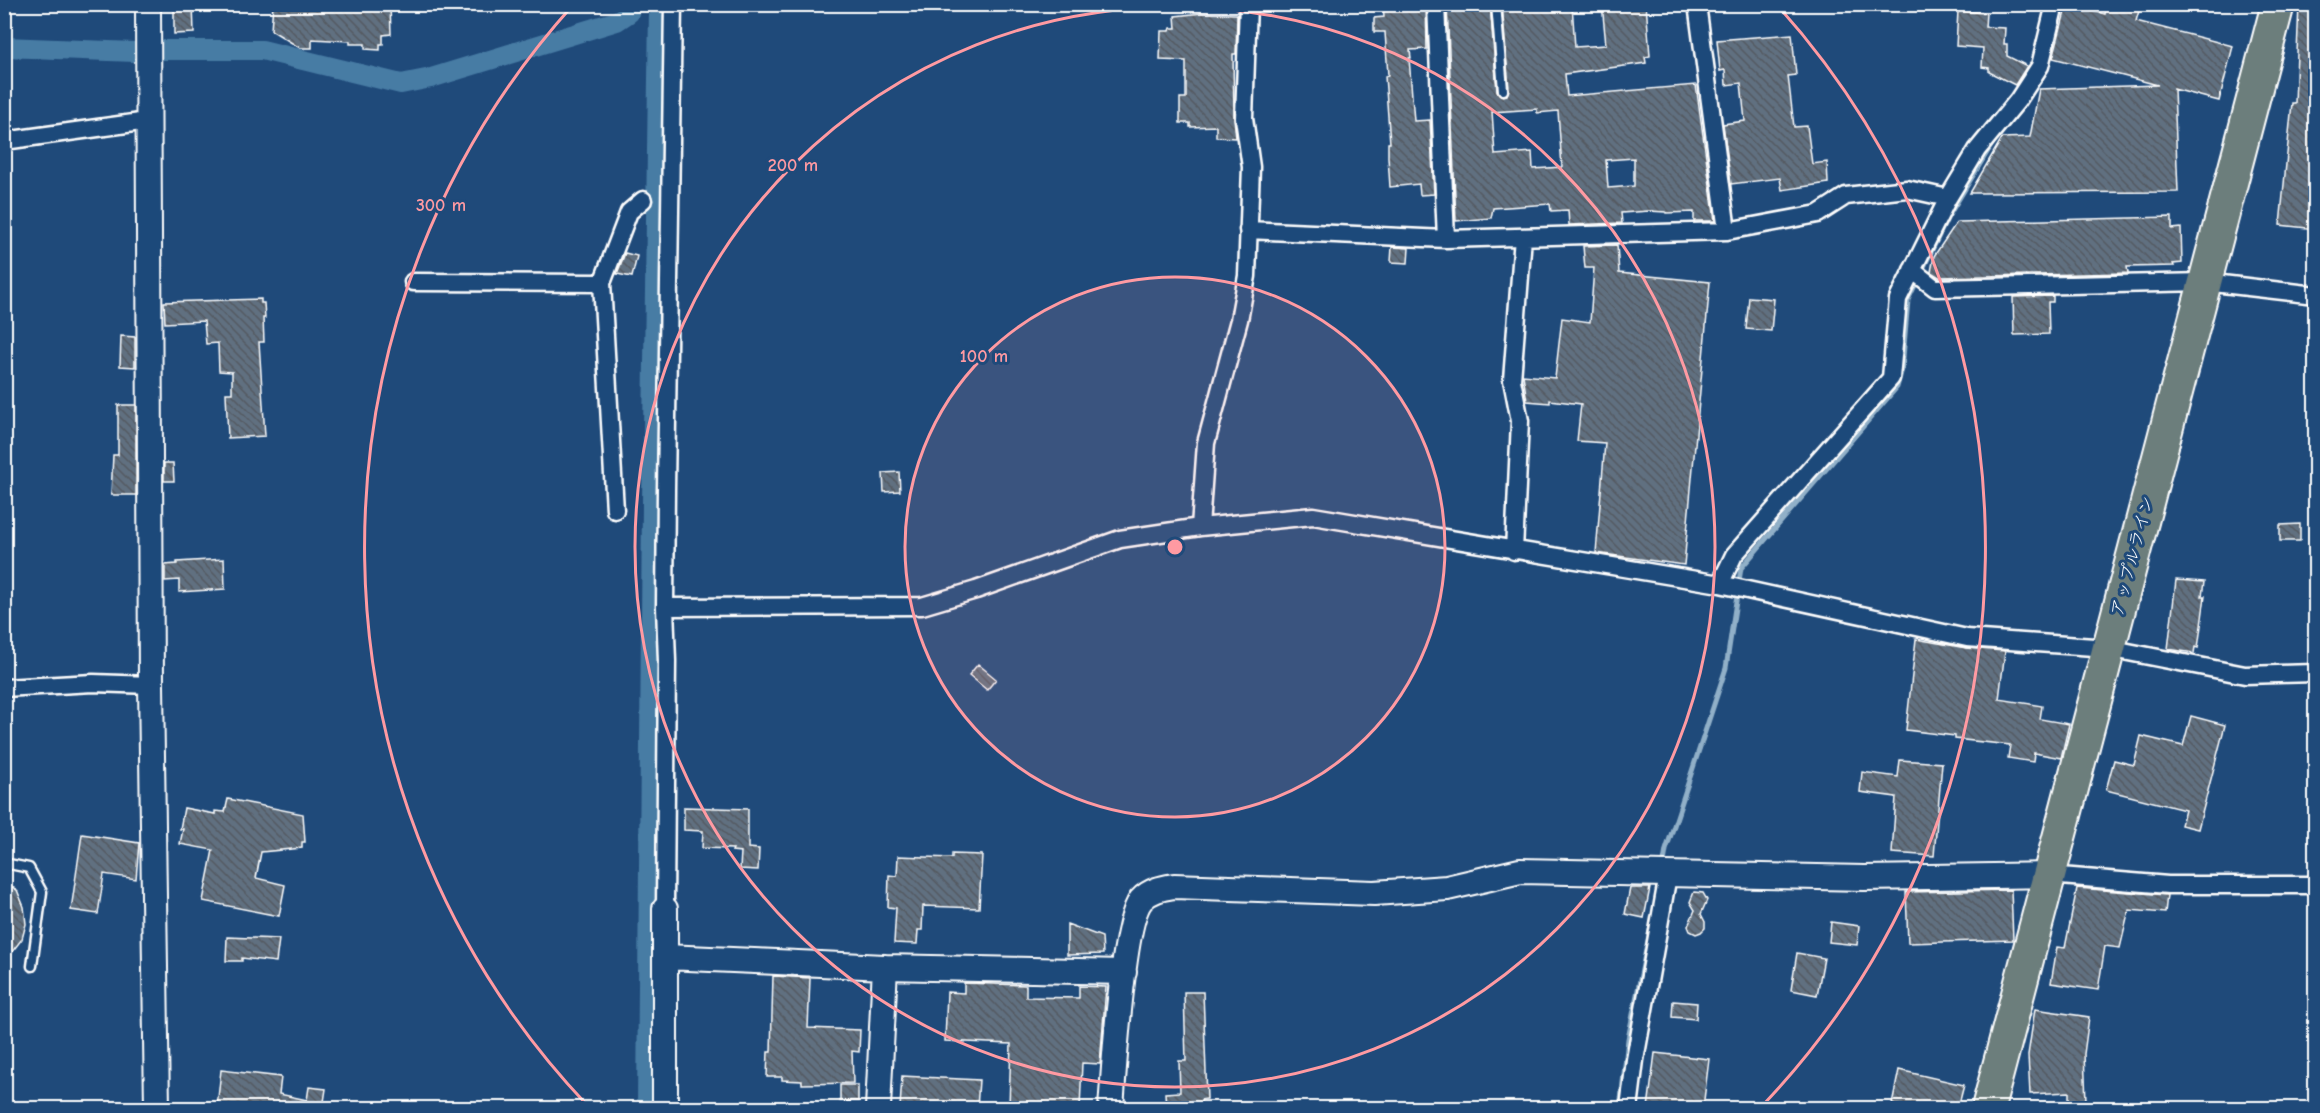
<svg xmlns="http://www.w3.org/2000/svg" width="2320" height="1113" viewBox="0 0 2320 1113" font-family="'Comic Neue','Klee One',sans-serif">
<defs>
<pattern id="building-back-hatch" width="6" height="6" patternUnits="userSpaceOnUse" patternTransform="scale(1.5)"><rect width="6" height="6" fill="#607080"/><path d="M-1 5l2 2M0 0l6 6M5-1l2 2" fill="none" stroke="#545a61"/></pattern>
</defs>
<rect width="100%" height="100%" fill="#1f4a7a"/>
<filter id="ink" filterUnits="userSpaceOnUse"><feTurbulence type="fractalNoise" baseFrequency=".0167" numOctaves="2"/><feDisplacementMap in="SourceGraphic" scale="12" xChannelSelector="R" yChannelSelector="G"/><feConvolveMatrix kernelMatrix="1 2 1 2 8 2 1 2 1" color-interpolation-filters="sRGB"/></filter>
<g filter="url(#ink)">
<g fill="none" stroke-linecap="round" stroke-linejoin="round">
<!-- stream -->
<path stroke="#91b0c8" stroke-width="5" d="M 1663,868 L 1666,850 L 1726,668 L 1741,568 L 1897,387 L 1902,369 L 1908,300 L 1948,217 L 1994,141
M 1620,1108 L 1628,1039 L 1650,930"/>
<!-- canal -->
<path stroke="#477ba4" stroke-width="20" d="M 4,47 L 135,52
M 160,50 L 262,50 L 401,84 L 431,78 L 617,21 L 629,13
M 647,1108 L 652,502 L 659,8"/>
</g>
<!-- building -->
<path fill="url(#building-back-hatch)" stroke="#fff" stroke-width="1.5" fill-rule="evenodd" d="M 174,4 L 193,4 L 194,33 L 174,34 Z
M 273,4 L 390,4 L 391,34 L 383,35 L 383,44 L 380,44 L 380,50 L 365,49 L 365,44 L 350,44 L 350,41 L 312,39 L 312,48 L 300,48 L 271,30 Z
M 1383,4 L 1426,4 L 1427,49 L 1410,50 L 1411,58 L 1409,58 L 1414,121 L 1430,120 L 1434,194 L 1420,195 L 1419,184 L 1390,187 L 1388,157 L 1388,143 L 1390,143 L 1385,76 L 1388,75 L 1385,32 L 1374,32 L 1374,18 L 1384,17 Z
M 1447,4 L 1490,4 L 1497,91 L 1503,96 L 1507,95 L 1509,89 L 1502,4 L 1572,5 L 1575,47 L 1606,45 L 1602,4 L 1646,4 L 1650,56 L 1645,57 L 1646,63 L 1565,74 L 1567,96 L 1696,85 L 1715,221 L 1694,221 L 1694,212 L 1666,213 L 1666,212 L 1649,211 L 1621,213 L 1622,223 L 1569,225 L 1568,210 L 1551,211 L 1550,204 L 1493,208 L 1491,218 L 1456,221 ZM 1537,109 L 1537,113 L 1558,111 L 1562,167 L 1533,169 L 1532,152 L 1495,155 L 1492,112 ZM 1634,158 L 1634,186 L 1608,188 L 1606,160 Z
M 2067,4 L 2105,14 L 2107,4 L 2141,4 L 2136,21 L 2233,46 L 2219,101 L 2174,89 L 2178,192 L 1970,193 L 2002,138 L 2030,137 L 2039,89 L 2158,85 L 2053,58 Z
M 2299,4 L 2316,4 L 2316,229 L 2280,225 L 2292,103 L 2295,103 Z
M 1958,11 L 1986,13 L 1985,27 L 2005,28 L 2004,44 L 2007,44 L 2007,56 L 2027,66 L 2015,85 L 1989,72 L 1989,68 L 1982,67 L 1983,48 L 1956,46 Z
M 1202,13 L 1237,14 L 1236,54 L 1233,54 L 1234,118 L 1236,138 L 1216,137 L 1216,126 L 1190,127 L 1190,123 L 1180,123 L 1180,98 L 1186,98 L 1186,61 L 1160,60 L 1161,31 L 1170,31 L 1171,28 L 1176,28 L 1175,16 Z
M 1792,34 L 1796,75 L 1788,76 L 1794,127 L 1807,126 L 1812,164 L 1827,162 L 1828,183 L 1782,190 L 1780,178 L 1731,184 L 1723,124 L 1745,121 L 1741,83 L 1726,85 L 1725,70 L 1720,71 L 1717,40 Z
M 2172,217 L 2172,229 L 2181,228 L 2182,263 L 2173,264 L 2174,266 L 2127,267 L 2128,273 L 1939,277 L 1931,272 L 1934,256 L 1957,222 Z
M 1617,245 L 1619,273 L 1710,282 L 1684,565 L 1596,553 L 1605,443 L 1577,441 L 1581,404 L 1550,400 L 1550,403 L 1527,401 L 1523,375 L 1555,378 L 1562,318 L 1590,322 L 1594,268 L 1585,268 L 1583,246 Z
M 1392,247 L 1409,248 L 1408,263 L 1391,262 Z
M 625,253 L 637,256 L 632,277 L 617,274 Z
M 2053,296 L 2053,302 L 2048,302 L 2049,334 L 2014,335 L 2013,297 Z
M 1749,297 L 1774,299 L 1771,331 L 1746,329 Z
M 261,299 L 261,303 L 264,303 L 265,318 L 263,318 L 264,342 L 259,342 L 265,436 L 228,438 L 226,393 L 232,393 L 232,372 L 219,371 L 218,343 L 206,344 L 204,321 L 165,323 L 164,302 Z
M 121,336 L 135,337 L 135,367 L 120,366 Z
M 118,405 L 136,405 L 136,495 L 111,495 L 113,455 L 118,455 Z
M 164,463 L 173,463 L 174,481 L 164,481 Z
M 899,472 L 900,491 L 884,492 L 883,473 Z
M 2300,524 L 2300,541 L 2280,541 L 2280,525 Z
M 224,559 L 225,589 L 179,592 L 179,580 L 165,581 L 165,565 L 177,564 L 177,562 Z
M 2176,580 L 2204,582 L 2202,596 L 2205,596 L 2198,648 L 2195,647 L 2194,653 L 2168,649 Z
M 1916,639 L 1966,648 L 2005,651 L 1999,699 L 2042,706 L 2040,719 L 2069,724 L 2061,758 L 2034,753 L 2033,762 L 2008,758 L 2010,745 L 1955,739 L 1955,736 L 1906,730 Z
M 978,664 L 996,679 L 987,690 L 969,675 Z
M 2191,716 L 2225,725 L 2198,829 L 2181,825 L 2185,810 L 2106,790 L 2114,760 L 2134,765 L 2141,736 L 2183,746 Z
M 1900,760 L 1942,763 L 1934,856 L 1892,853 L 1896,797 L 1860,792 L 1862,772 L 1898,777 Z
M 228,799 L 303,814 L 305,842 L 302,842 L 302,848 L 261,852 L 256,878 L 285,885 L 279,916 L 203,901 L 213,850 L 180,844 L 183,829 L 180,829 L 184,808 L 215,814 L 215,811 L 225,812 Z
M 684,807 L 748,809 L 748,848 L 759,849 L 758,870 L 740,869 L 741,852 L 732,851 L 733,849 L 702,848 L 703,831 L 684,830 Z
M 82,834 L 139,843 L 136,879 L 104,874 L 98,914 L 71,910 Z
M 952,854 L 982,855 L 979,908 L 923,906 L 922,930 L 918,930 L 917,944 L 894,943 L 896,908 L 888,907 L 889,875 L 897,876 L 898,856 L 952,858 Z
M 4,882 L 17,890 L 24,907 L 26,924 L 22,939 L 4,962 Z
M 1630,888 L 1650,888 L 1644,918 L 1625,914 Z
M 2077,888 L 2167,895 L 2165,913 L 2129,910 L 2120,948 L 2105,946 L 2098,990 L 2051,983 L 2057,947 L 2065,948 Z
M 2011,890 L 2013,940 L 1908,943 L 1906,892 Z
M 1694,892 L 1703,893 L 1707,900 L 1701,914 L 1705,922 L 1705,928 L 1701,932 L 1696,934 L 1690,931 L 1688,926 L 1695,910 L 1690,902 Z
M 1831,922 L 1859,926 L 1857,945 L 1829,942 Z
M 1067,924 L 1102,937 L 1103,954 L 1067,955 Z
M 227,937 L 279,939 L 276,962 L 242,958 L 242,961 L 226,961 Z
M 1797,953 L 1824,958 L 1817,995 L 1791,990 Z
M 773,976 L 810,978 L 808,1028 L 860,1030 L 859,1052 L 852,1051 L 853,1083 L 802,1084 L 802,1081 L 782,1080 L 782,1077 L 767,1077 L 768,1052 L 771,1052 Z
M 964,983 L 1026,985 L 1026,997 L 1079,998 L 1079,986 L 1106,987 L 1100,1064 L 1082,1063 L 1080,1108 L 1012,1108 L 1009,1107 L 1011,1044 L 945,1041 L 947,992 L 964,993 Z
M 1184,992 L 1203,992 L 1207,1099 L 1201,1100 L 1201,1105 L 1172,1108 L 1166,1107 L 1165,1093 L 1180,1092 L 1179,1061 L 1186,1061 Z
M 1673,1001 L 1697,1003 L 1696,1019 L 1672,1017 Z
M 2035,1009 L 2089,1017 L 2084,1054 L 2086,1101 L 2069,1102 L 2069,1092 L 2030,1094 L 2028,1055 Z
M 1655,1053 L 1709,1059 L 1703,1108 L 1648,1108 Z
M 221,1070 L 281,1077 L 279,1094 L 307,1100 L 309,1087 L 326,1089 L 323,1108 L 217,1108 Z
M 1899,1070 L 1964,1085 L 1958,1108 L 1912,1108 L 1892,1104 Z
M 902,1076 L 979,1080 L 977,1108 L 900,1108 Z
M 840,1085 L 858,1085 L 858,1101 L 840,1101 Z"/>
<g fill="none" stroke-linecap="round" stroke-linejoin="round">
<defs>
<path id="lane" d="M 1496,4 L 1503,90
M 4,863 L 29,868 L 42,892 L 32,966"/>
<path id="street" d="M 1436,4 L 1446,239 L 1727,231 L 1818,214 L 1846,196 L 1907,189 L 1948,198
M 1697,4 L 1727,231
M 4,141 L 148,121
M 1248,230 L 1446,239
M 1912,270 L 1935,288 L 2205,282 L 2316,295
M 413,282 L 602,283
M 615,510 L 602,283 L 629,212 L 643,200
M 1200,527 L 1206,443 L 1239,320 L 1247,276 L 1251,167 L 1244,118 L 1248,4
M 1514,551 L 1520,421 L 1512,380 L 1523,237
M 1720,584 L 1734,555 L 1891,378 L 1898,299 L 1948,198 L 1977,150 L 2018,100 L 2040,66 L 2055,4
M 665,607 L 922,606 L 976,590 L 1120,539 L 1200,527 L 1313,516 L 1720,584 L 1967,638 L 2108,648 L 2245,675 L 2316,673
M 4,688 L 93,683 L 151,685
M 2049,875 L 2168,885 L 2316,885
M 665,909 L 667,661 L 665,607 L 666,490 L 673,4
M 1629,1108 L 1635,1060 L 1668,875"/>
<path id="secondary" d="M 148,4 L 151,685 L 157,1108
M 665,909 L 665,1108
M 666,957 L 885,967 L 1124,972
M 878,1108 L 885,967
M 1111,1108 C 1114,1071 1122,924 1141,900 C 1150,890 1162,888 1174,886 L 1374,893 L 1447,888 L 1520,871 L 1864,878 L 2049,875"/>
<path id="highway" d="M 1988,1108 L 2278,4"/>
</defs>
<!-- lane casing -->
<use href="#lane" stroke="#fff" stroke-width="13"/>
<!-- street casing -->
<use href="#street" stroke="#fff" stroke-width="21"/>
<!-- secondary casing -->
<use href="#secondary" stroke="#fff" stroke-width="28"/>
<!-- highway casing -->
<use href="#highway" stroke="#fff" stroke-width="36"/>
<!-- lane -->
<use href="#lane" stroke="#1f4a7a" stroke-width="8"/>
<!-- street -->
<use href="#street" stroke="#1f4a7a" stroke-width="16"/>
<!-- secondary -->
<use href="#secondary" stroke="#1f4a7a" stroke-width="24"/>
<!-- highway -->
<use href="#highway" stroke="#6c7e7c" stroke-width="32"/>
</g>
</g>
<!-- distance rings -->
<circle cx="1175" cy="547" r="270" fill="#ff9aa2" fill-opacity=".12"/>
<g fill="none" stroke="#ff9aa2" stroke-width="3">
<circle cx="1175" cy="547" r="270"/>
<circle cx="1175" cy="547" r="540"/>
<path d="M587 1105A810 810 0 0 1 573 5M1777 5A810 810 0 0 1 1763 1105"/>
</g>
<g text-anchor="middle" stroke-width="6" stroke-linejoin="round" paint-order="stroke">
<!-- street labels -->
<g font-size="18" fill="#fff" stroke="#1f4a7a">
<text transform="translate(2132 556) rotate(-75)" y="6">アップルライン</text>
</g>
</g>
<circle cx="1175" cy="547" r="9" fill="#ff9aa2" stroke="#1f4a7a" stroke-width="3"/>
<g font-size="18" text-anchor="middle" font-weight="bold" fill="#ff9aa2" stroke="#1f4a7a" stroke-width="6" stroke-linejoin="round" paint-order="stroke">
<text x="793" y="171">200 m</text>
<text x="441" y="211">300 m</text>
<text x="984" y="362">100 m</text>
</g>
<!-- margin -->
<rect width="2320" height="1113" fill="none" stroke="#1f4a7a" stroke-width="24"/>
<rect x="12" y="12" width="2296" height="1089" fill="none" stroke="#fff" stroke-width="2" filter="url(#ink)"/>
</svg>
